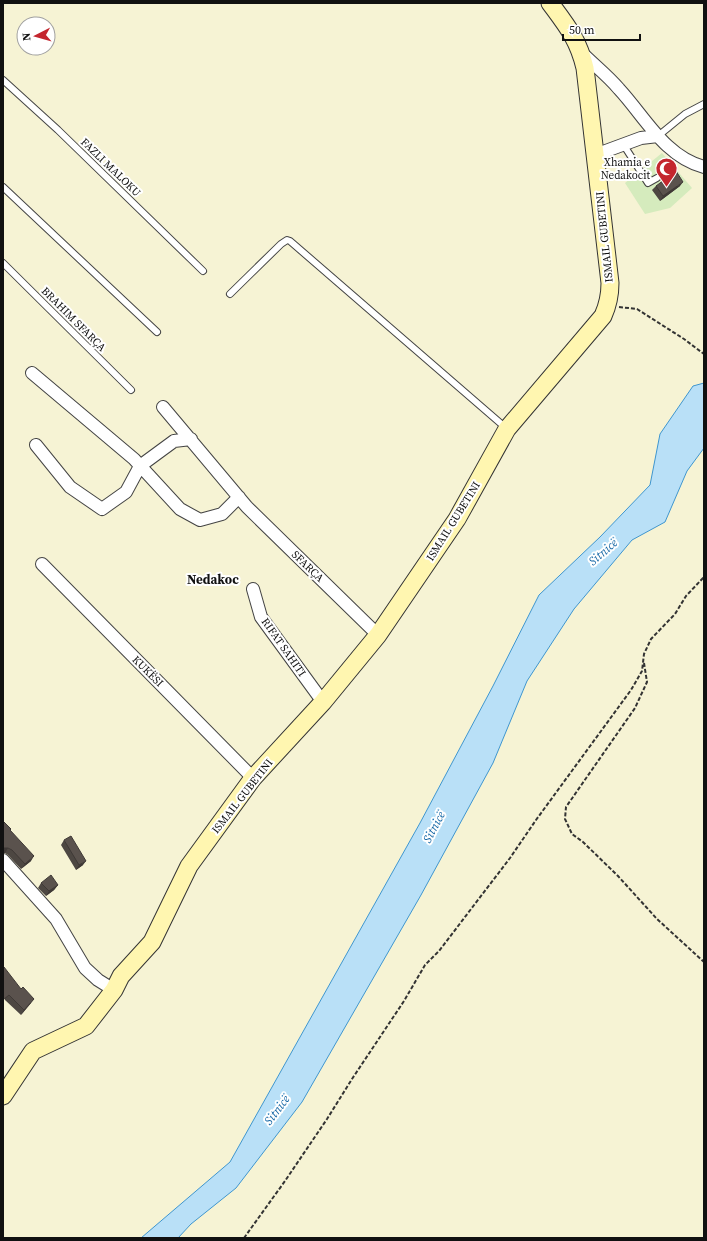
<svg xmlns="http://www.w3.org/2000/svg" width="707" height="1241" viewBox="0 0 707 1241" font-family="'Source Serif 4',serif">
<rect width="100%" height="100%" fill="#fffdf5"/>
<!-- farmland -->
<path fill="#f6f3d4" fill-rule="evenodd" d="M 3,3 L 704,3 L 704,1238 L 3,1238 ZM 24,24 L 48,24 L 48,48 L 24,48 Z"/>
<!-- green -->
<path fill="#d5ebbd" d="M 662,153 L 692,188 L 670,208 L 645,214 L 625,183 Z"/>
<!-- water -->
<path fill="#b9e0f7" stroke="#3f96cf" d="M 704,383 L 704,448 L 687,471 L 665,522 L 632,540 L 574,609 L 527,681 L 493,763 L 421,895 L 302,1102 L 236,1188 L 191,1224 L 178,1238 L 141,1238 L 230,1162 L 420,823 L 493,686 L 539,595 L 600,537 L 650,485 L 660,434 L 693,386 Z"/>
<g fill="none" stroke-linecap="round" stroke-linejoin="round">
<defs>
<path id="lane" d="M 3,80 L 58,130 L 203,271
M 658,136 L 685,114 L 704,104
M 623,144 L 648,183 L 657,178
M 3,187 L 157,332
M 3,263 L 131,390
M 230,294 L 281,244 L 287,240 L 290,241 L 506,428"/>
<path id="street" d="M 582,53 C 594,65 608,76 619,89 C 645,117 665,157 704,167
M 595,155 L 641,138 L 658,136
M 32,373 L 134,459 L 180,509 L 200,520 L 222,514 L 239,497
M 163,407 L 247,507 L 378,635
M 36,445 L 70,487 L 102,509 L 126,492 L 140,466 L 174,441 L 191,439
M 42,564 L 253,778
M 253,589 L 261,617 L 323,702
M 3,860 L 56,919 L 85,968 L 98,980 L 114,990"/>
<path id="secondary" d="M 3,1096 L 33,1051 L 86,1026 L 114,990 L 121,976 L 152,942 L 189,866 L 253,778 L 323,702 L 378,635 L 457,519 L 507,429 L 603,316 C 608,305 610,295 610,283 L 585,68 C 578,39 567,26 550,3"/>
</defs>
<!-- lane casing -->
<use href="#lane" stroke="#444" stroke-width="8"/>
<!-- street casing -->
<use href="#street" stroke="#444" stroke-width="14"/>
<!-- secondary casing -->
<use href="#secondary" stroke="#333" stroke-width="19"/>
<!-- path -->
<path stroke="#333" stroke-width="2" stroke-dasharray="4 2" stroke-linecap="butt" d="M 619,307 L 637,309 L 684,339 L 704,354
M 644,663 L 647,682 L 635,708 L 566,807 L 565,819 L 572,834 L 583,842 L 618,876 L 657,919 L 704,962
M 244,1238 L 285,1181 L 327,1119 L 352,1079 L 404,1001 L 425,965 L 439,951 L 510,858 L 536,820 L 631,690 L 642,671 L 644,654 L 651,639 L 675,614 L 686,596 L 704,577"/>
<!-- lane -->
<use href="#lane" stroke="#fff" stroke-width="6"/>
<!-- street -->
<use href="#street" stroke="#fff" stroke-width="12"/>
<!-- secondary -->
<use href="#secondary" stroke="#fff6b0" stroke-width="17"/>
</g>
<!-- wall -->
<path fill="#4d4742" d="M 656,186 L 680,186 L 660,201 L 652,190 Z
M 3,821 L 31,861 L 21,869 L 8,855 L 5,853 L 3,853 Z
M 64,840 L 83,865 L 76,870 L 61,845 Z
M 41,883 L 58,885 L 54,890 L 46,896 L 38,888 Z
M 3,968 L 31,1003 L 21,1015 L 5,1000 Z"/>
<!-- shaded-wall -->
<path fill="#3f3936" d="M 683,182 L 680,186 L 660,201 L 663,196 Z
M 4,848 L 8,848 L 5,853 L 3,853 L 3,850 Z
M 34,856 L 31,861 L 21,869 L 25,864 Z
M 86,861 L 83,865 L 76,870 L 79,865 Z
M 58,885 L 54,890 L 46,896 L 49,891 Z
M 34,999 L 31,1003 L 21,1015 L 24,1010 Z"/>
<!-- building -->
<path fill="#5a524d" stroke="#3f3936" d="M 676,171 L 683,182 L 663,196 L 656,186 Z
M 3,821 L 11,829 L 10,830 L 34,856 L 25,864 L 12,850 L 8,848 L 4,848 L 3,847 Z
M 71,836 L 86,861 L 79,865 L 64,840 Z
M 51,875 L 58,885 L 49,891 L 41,883 Z
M 4,967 L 21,989 L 23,987 L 34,999 L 24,1010 L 9,995 L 3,1000 L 3,968 Z"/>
<!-- icons -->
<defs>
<symbol id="mosque-pin" viewBox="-11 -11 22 30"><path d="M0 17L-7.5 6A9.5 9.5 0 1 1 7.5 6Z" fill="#c4262e" stroke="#fff"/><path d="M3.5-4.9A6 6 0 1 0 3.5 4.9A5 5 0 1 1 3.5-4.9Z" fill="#fff"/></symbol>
</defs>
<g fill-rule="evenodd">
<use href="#mosque-pin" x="654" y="156" width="25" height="34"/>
</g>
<g text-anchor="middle" stroke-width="4" stroke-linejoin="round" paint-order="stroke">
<!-- poi labels -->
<g font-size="11" fill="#111" stroke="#fff" text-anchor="end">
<text x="650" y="166">Xhamia e<tspan x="650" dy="13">Nedakocit</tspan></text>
</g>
<!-- street labels -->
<g font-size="11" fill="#111" stroke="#fff">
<text transform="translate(111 167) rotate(44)" y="4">FAZLI MALOKU</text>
<text transform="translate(604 237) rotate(-96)" y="4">ISMAIL GUBETINI</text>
<text transform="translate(74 319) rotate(45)" y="4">BRAHIM SFARÇA</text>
<text transform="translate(453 521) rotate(-58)" y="4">ISMAIL GUBETINI</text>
<text transform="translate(308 566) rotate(44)" y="4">SFARÇA</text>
<text transform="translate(284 647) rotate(55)" y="4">RIFAT SAHITI</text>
<text transform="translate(148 671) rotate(45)" y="4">KUKËSI</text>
<text transform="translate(242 796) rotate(-52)" y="4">ISMAIL GUBETINI</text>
</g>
<!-- water labels -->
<g font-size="12" font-style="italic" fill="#1768a6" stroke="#fff">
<text transform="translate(603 552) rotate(-41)" y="4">Sitnicë</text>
<text transform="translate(434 827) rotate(-62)" y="4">Sitnicë</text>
<text transform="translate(277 1110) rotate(-53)" y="4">Sitnicë</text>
</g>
<!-- quarter labels -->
<g font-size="13" font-weight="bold" fill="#111" stroke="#fff">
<text x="213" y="584">Nedakoc</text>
</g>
</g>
<!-- border -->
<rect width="707" height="1241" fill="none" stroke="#111111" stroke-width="8"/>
<!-- north arrow -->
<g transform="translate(36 36) rotate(264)"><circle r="19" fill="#ffffff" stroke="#a0a0a0"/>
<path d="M0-3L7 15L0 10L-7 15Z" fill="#c4262e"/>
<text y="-6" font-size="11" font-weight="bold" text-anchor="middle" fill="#111111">N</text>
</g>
<!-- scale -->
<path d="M563 34v6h77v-6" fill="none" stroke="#111111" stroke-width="2"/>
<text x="569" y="34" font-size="12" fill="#111111" stroke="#ffffff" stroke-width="3" paint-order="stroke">50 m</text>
</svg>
